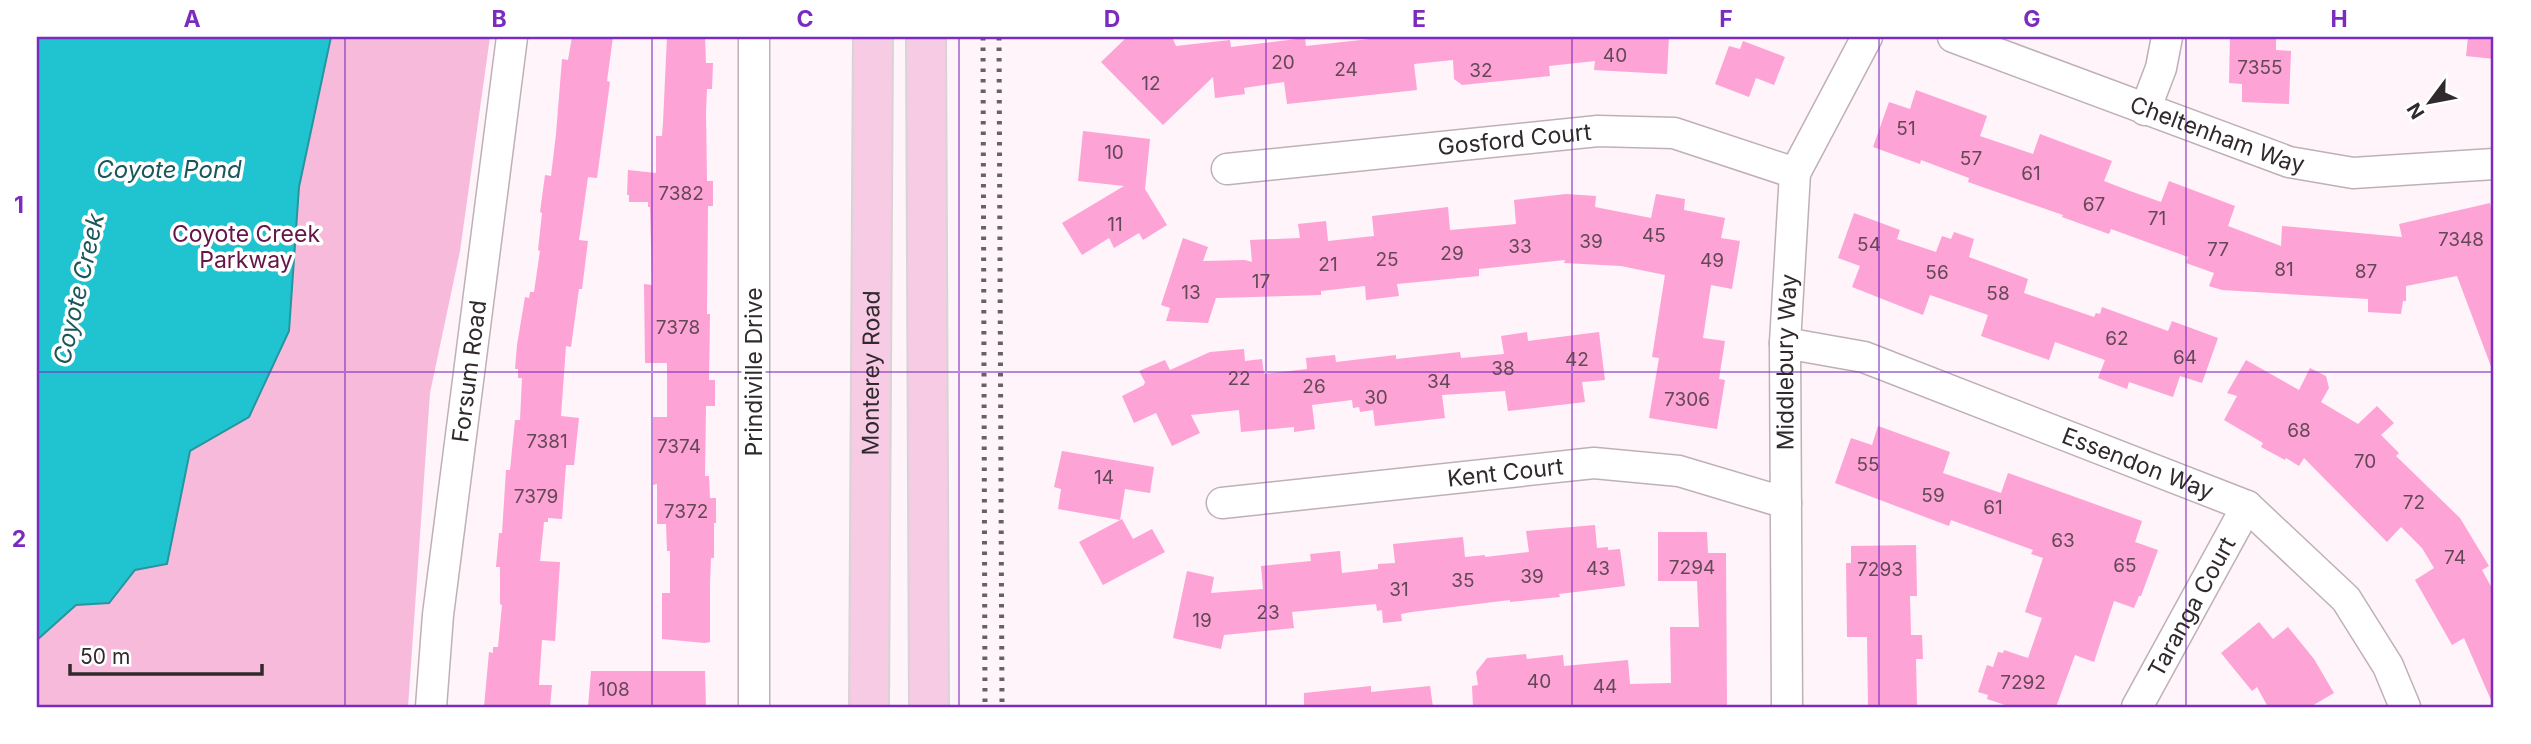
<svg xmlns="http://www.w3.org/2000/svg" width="2531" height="744" viewBox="0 0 2531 744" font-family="Inter,sans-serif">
<rect width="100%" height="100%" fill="#fef4f9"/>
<!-- green -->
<path fill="#f7badb" d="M 37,37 L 490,37 L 460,251 L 430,393 L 408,707 L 37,707 Z"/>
<!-- water -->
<path fill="#20c4d0" stroke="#25969f" stroke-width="2" d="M 37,37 L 331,37 L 299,187 L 289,331 L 249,417 L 190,451 L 167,564 L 135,570 L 109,603 L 76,605 L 37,640 Z"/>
<!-- building -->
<path fill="#fda3d5" d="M 572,37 L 613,37 L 607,81 L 610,82 L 597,178 L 588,177 L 579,240 L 588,241 L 582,289 L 579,289 L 571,347 L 566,346 L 561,416 L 579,418 L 574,465 L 566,465 L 562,519 L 548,518 L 548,522 L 544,522 L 540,561 L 560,562 L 555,641 L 542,640 L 539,685 L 552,685 L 550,707 L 484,707 L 489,652 L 493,653 L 493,647 L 498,647 L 502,605 L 500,604 L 500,567 L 496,567 L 499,533 L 502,533 L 506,470 L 510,470 L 515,420 L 520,420 L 522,378 L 518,378 L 518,369 L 515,369 L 517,345 L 525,297 L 529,298 L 530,292 L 534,292 L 540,251 L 538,250 L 542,213 L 540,212 L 545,175 L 551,176 L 556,134 L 562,59 L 568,60 Z
M 667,37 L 705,37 L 706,63 L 713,63 L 712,89 L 707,89 L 706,111 L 707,181 L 713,181 L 713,206 L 708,206 L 707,314 L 710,314 L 709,380 L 715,380 L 715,406 L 706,406 L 705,476 L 709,476 L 710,498 L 716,498 L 716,523 L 714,523 L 714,558 L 711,558 L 710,583 L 710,642 L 705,643 L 662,639 L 662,593 L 670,593 L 670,551 L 667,551 L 666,524 L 657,524 L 657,484 L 653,485 L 653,417 L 667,417 L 667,363 L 645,363 L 644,284 L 652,285 L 650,207 L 648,207 L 648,202 L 629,202 L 629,195 L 627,195 L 628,170 L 656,173 L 656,136 L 662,136 L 663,122 Z
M 1127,37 L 1172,37 L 1176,46 L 1230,40 L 1231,47 L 1305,38 L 1306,46 L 1388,37 L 1669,37 L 1667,74 L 1594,70 L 1595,61 L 1549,66 L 1550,76 L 1462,85 L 1454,79 L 1453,60 L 1414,64 L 1417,90 L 1287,104 L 1284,82 L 1244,88 L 1245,94 L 1215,98 L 1213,77 L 1163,125 L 1101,62 Z
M 2230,37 L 2276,37 L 2276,50 L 2291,51 L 2289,104 L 2242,102 L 2242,84 L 2229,83 Z
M 2468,37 L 2494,37 L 2494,59 L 2466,56 Z
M 1743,41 L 1785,57 L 1774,85 L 1756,78 L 1749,97 L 1715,84 L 1729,46 L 1740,49 Z
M 1916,90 L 1987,116 L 1980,136 L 2033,154 L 2040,134 L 2112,161 L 2104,181 L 2130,191 L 2161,202 L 2169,181 L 2235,206 L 2228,226 L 2281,246 L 2282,226 L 2402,237 L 2399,224 L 2490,203 L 2494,224 L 2494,369 L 2492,369 L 2457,276 L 2406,286 L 2406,301 L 2403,301 L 2401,314 L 2368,312 L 2368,299 L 2222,290 L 2209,286 L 2214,273 L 2186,263 L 2188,257 L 2111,229 L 2109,234 L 2062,217 L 2063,215 L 1968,182 L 1969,178 L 1921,160 L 1920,164 L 1873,147 L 1889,102 L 1910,109 Z
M 1083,131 L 1150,139 L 1145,189 L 1167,225 L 1143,240 L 1139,233 L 1114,248 L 1109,238 L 1082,255 L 1062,223 L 1124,186 L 1078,181 Z
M 1566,194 L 1596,196 L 1595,207 L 1651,218 L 1656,194 L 1685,199 L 1684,210 L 1725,218 L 1721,238 L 1740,241 L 1732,289 L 1711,285 L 1703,338 L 1725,341 L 1719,379 L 1725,380 L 1717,429 L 1649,418 L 1659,358 L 1652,357 L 1665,275 L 1621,266 L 1564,263 L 1565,260 L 1479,269 L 1479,276 L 1397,284 L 1399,296 L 1366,300 L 1365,286 L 1321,291 L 1321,295 L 1216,298 L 1208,323 L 1166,321 L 1170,308 L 1161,305 L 1183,238 L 1208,247 L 1203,261 L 1245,260 L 1252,262 L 1250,240 L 1300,238 L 1298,224 L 1326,221 L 1328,241 L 1374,236 L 1372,216 L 1448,207 L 1450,230 L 1506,225 L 1516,224 L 1514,200 Z
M 1854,213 L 1900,230 L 1897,239 L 1936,252 L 1942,236 L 1951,239 L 1954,232 L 1974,239 L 1969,257 L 2028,279 L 2024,293 L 2094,317 L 2096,313 L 2100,314 L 2102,307 L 2168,331 L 2172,321 L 2218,338 L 2202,383 L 2180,376 L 2173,397 L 2129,382 L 2127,389 L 2098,378 L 2105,360 L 2055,342 L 2049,360 L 1981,336 L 1988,315 L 1930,295 L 1923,315 L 1852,287 L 1860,266 L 1838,258 Z
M 1527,332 L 1528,341 L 1599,332 L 1605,380 L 1582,382 L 1585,402 L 1508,411 L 1505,391 L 1442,395 L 1445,418 L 1375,426 L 1373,410 L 1360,412 L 1359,407 L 1353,408 L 1352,400 L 1312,405 L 1315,429 L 1294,432 L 1294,427 L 1241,432 L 1239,410 L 1191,415 L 1200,433 L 1172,446 L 1156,413 L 1134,423 L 1122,396 L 1144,385 L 1145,382 L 1139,371 L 1165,360 L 1170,370 L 1210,352 L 1244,349 L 1245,361 L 1262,359 L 1264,374 L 1307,369 L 1306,358 L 1335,355 L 1336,362 L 1396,355 L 1396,359 L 1460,352 L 1461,358 L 1504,354 L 1501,336 Z
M 2246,360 L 2299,390 L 2310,368 L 2326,376 L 2329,388 L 2321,402 L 2358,424 L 2377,406 L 2394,423 L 2381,435 L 2399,453 L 2396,456 L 2460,518 L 2489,566 L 2482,570 L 2494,592 L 2494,707 L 2464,638 L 2452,645 L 2415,580 L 2434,568 L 2422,548 L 2401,527 L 2387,542 L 2304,458 L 2299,466 L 2286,458 L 2285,460 L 2261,447 L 2263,443 L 2224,420 L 2237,396 L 2227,393 Z
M 1878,426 L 1950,452 L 1943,473 L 2001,493 L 2008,473 L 2142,521 L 2135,542 L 2158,550 L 2141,596 L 2139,596 L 2134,608 L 2114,601 L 2094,662 L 2075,655 L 2056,707 L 2011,707 L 1987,699 L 1988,695 L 1978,692 L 1987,665 L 1993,667 L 1998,652 L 2003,653 L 2004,650 L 2028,658 L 2042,618 L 2025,612 L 2043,558 L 2031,554 L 2033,550 L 1951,520 L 1949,526 L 1835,483 L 1851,438 L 1872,445 Z
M 1062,451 L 1154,467 L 1150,493 L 1125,489 L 1120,520 L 1058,509 L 1061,489 L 1054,487 Z
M 1122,519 L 1133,539 L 1152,529 L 1165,552 L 1103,585 L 1079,542 Z
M 1595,525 L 1597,548 L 1608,547 L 1608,550 L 1620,549 L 1625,586 L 1559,594 L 1560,597 L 1510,602 L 1510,600 L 1412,612 L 1401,614 L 1402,621 L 1383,623 L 1382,610 L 1377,611 L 1376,604 L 1292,612 L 1294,628 L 1224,635 L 1221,649 L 1173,638 L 1187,571 L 1214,577 L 1211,593 L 1263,589 L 1261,566 L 1311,561 L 1310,554 L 1340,551 L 1342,573 L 1378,569 L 1378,564 L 1395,563 L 1393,544 L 1463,537 L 1465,557 L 1485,555 L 1485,557 L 1529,552 L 1526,531 Z
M 1658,532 L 1707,532 L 1708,553 L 1726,553 L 1727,707 L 1473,707 L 1472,686 L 1478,685 L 1476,672 L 1487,658 L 1526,654 L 1527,659 L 1563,655 L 1564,666 L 1628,660 L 1630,684 L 1671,683 L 1670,627 L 1699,627 L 1697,581 L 1658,581 Z
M 1916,545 L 1917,596 L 1910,596 L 1911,635 L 1922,635 L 1923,659 L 1916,659 L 1917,707 L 1868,707 L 1867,637 L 1847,637 L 1846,563 L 1851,563 L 1851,546 Z
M 2259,622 L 2273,639 L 2288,627 L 2314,659 L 2334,693 L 2310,707 L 2268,707 L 2257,687 L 2252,691 L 2221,653 Z
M 591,671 L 705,671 L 706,707 L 588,707 Z
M 1371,686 L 1371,692 L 1430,686 L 1433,707 L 1304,707 L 1304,693 Z"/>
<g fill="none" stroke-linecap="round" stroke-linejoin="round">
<defs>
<g id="street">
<path d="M 754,37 L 754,707"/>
<path id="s1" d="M 1953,37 L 2289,162 L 2353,173 L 2494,164"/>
<path d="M 2145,110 L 2161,68 L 2167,37"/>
<path id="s2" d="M 1227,169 L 1598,131 L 1674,133 L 1795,173"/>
<path id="s3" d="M 1785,343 L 1864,357 L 2247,506 L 2346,599 L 2388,666 L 2405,707"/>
<path id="s4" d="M 1222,503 L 1594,463 L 1679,471 L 1786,503"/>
<path id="s5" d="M 431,707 L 438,615 L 512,37"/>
<path id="s6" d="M 1787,707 L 1785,343 L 1795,173 L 1867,37"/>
<path id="s7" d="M 2137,707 L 2247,506"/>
</g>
<g id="primary">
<path d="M 926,37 L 929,707"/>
<path id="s8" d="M 869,707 L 873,37"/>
</g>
</defs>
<!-- street casing -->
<use href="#street" stroke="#bfb0b7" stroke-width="33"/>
<!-- primary casing -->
<use href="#primary" stroke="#d6d4d5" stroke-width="42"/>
<!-- street -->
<use href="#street" stroke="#fff" stroke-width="30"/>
<!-- primary -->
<use href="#primary" stroke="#f7cbe3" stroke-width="38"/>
<!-- rail -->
<path stroke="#676064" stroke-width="5" stroke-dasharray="3.5 7" stroke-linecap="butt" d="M 983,37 L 985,707
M 999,37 L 1002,707"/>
</g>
<!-- grid -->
<path fill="none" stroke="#7b2cbf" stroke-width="2" stroke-opacity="0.55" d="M 345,37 L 345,707M 652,37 L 652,707M 959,37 L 959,707M 1266,37 L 1266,707M 1572,37 L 1572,707M 1879,37 L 1879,707M 2186,37 L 2186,707M 37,372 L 2494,372"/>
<g text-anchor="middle" stroke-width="7" stroke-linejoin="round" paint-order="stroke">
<!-- number labels -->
<g font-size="19" fill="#634857">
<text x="1615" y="62">40</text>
<text x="1283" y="69">20</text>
<text x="2260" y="74">7355</text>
<text x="1346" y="76">24</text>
<text x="1481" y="77">32</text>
<text x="1151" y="90">12</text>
<text x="1906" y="135">51</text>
<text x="1114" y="159">10</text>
<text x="1971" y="165">57</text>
<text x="2031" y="180">61</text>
<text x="681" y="200">7382</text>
<text x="2094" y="211">67</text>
<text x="2157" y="225">71</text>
<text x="1115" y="231">11</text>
<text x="1654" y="242">45</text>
<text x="2461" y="246">7348</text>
<text x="1591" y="248">39</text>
<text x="1869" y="251">54</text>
<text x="1520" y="253">33</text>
<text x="2218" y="256">77</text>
<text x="1452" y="260">29</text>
<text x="1387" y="266">25</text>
<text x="1712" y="267">49</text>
<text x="1328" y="271">21</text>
<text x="2284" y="276">81</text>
<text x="2366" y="278">87</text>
<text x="1937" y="279">56</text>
<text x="1261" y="288">17</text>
<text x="1191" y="299">13</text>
<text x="1998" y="300">58</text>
<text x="678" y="334">7378</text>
<text x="2117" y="345">62</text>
<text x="2185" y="364">64</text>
<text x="1577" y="366">42</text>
<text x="1503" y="375">38</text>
<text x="1239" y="385">22</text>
<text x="1439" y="388">34</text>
<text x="1314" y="393">26</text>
<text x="1376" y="404">30</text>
<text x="1687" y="406">7306</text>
<text x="2299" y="437">68</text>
<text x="547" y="448">7381</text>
<text x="679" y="453">7374</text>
<text x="2365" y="468">70</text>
<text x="1868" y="471">55</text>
<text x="1104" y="484">14</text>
<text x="1933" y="502">59</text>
<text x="536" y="503">7379</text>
<text x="2414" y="509">72</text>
<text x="1993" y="514">61</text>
<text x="686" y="518">7372</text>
<text x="2063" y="547">63</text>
<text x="2455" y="564">74</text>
<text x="2125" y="572">65</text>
<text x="1692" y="574">7294</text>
<text x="1598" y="575">43</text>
<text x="1880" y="576">7293</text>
<text x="1532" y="583">39</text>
<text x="1463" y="587">35</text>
<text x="1399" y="596">31</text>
<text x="1268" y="619">23</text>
<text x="1202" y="627">19</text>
<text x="1539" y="688">40</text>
<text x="2023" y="689">7292</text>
<text x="1605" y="693">44</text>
<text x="614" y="696">108</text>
</g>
<!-- street labels -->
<g font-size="23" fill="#302a2d" stroke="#fff">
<text dy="8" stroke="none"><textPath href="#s1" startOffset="282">Cheltenham Way</textPath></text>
<text dy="8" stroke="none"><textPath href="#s2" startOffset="289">Gosford Court</textPath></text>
<text dy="8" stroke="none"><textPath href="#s6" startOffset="345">Middlebury Way</textPath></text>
<text dy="8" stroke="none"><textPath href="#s5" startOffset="338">Forsum Road</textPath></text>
<text transform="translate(754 372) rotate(-90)" y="8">Prindiville Drive</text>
<text dy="8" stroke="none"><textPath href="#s8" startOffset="334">Monterey Road</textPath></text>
<text dy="8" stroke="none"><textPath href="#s3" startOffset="374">Essendon Way</textPath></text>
<text dy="8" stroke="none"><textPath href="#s4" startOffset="285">Kent Court</textPath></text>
<text dy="8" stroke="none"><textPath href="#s7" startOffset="114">Taranga Court</textPath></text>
</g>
<!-- park labels -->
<g font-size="23" fill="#641649" stroke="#fff">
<text x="246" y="242">Coyote Creek<tspan x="246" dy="26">Parkway</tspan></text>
</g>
<!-- water labels -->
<g font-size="24" font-style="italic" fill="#1a575d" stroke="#fff">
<text x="169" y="178">Coyote Pond</text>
<text transform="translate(79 289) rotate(-77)" y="8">Coyote Creek</text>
</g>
</g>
<!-- border -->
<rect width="2531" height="744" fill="none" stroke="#ffffff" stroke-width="77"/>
<!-- north arrow -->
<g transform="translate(2430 102) rotate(238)" stroke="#ffffff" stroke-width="5" paint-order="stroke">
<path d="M0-5L12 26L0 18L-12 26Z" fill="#302a2d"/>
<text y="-10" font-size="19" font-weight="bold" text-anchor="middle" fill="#302a2d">N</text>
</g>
<!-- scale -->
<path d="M70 664v10h192v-10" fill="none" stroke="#302a2d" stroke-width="3.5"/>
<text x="80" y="664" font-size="21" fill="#302a2d" stroke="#ffffff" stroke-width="5" paint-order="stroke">50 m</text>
<rect x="38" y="38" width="2454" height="668" fill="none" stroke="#7b2cbf" stroke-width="2.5"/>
<g font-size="23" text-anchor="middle" font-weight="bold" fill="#7b2cbf">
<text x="192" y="27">A</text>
<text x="499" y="27">B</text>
<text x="805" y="27">C</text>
<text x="1112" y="27">D</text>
<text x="1419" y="27">E</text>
<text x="1726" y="27">F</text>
<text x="2032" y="27">G</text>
<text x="2339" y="27">H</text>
<text x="19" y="213">1</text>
<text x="19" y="547">2</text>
</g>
</svg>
